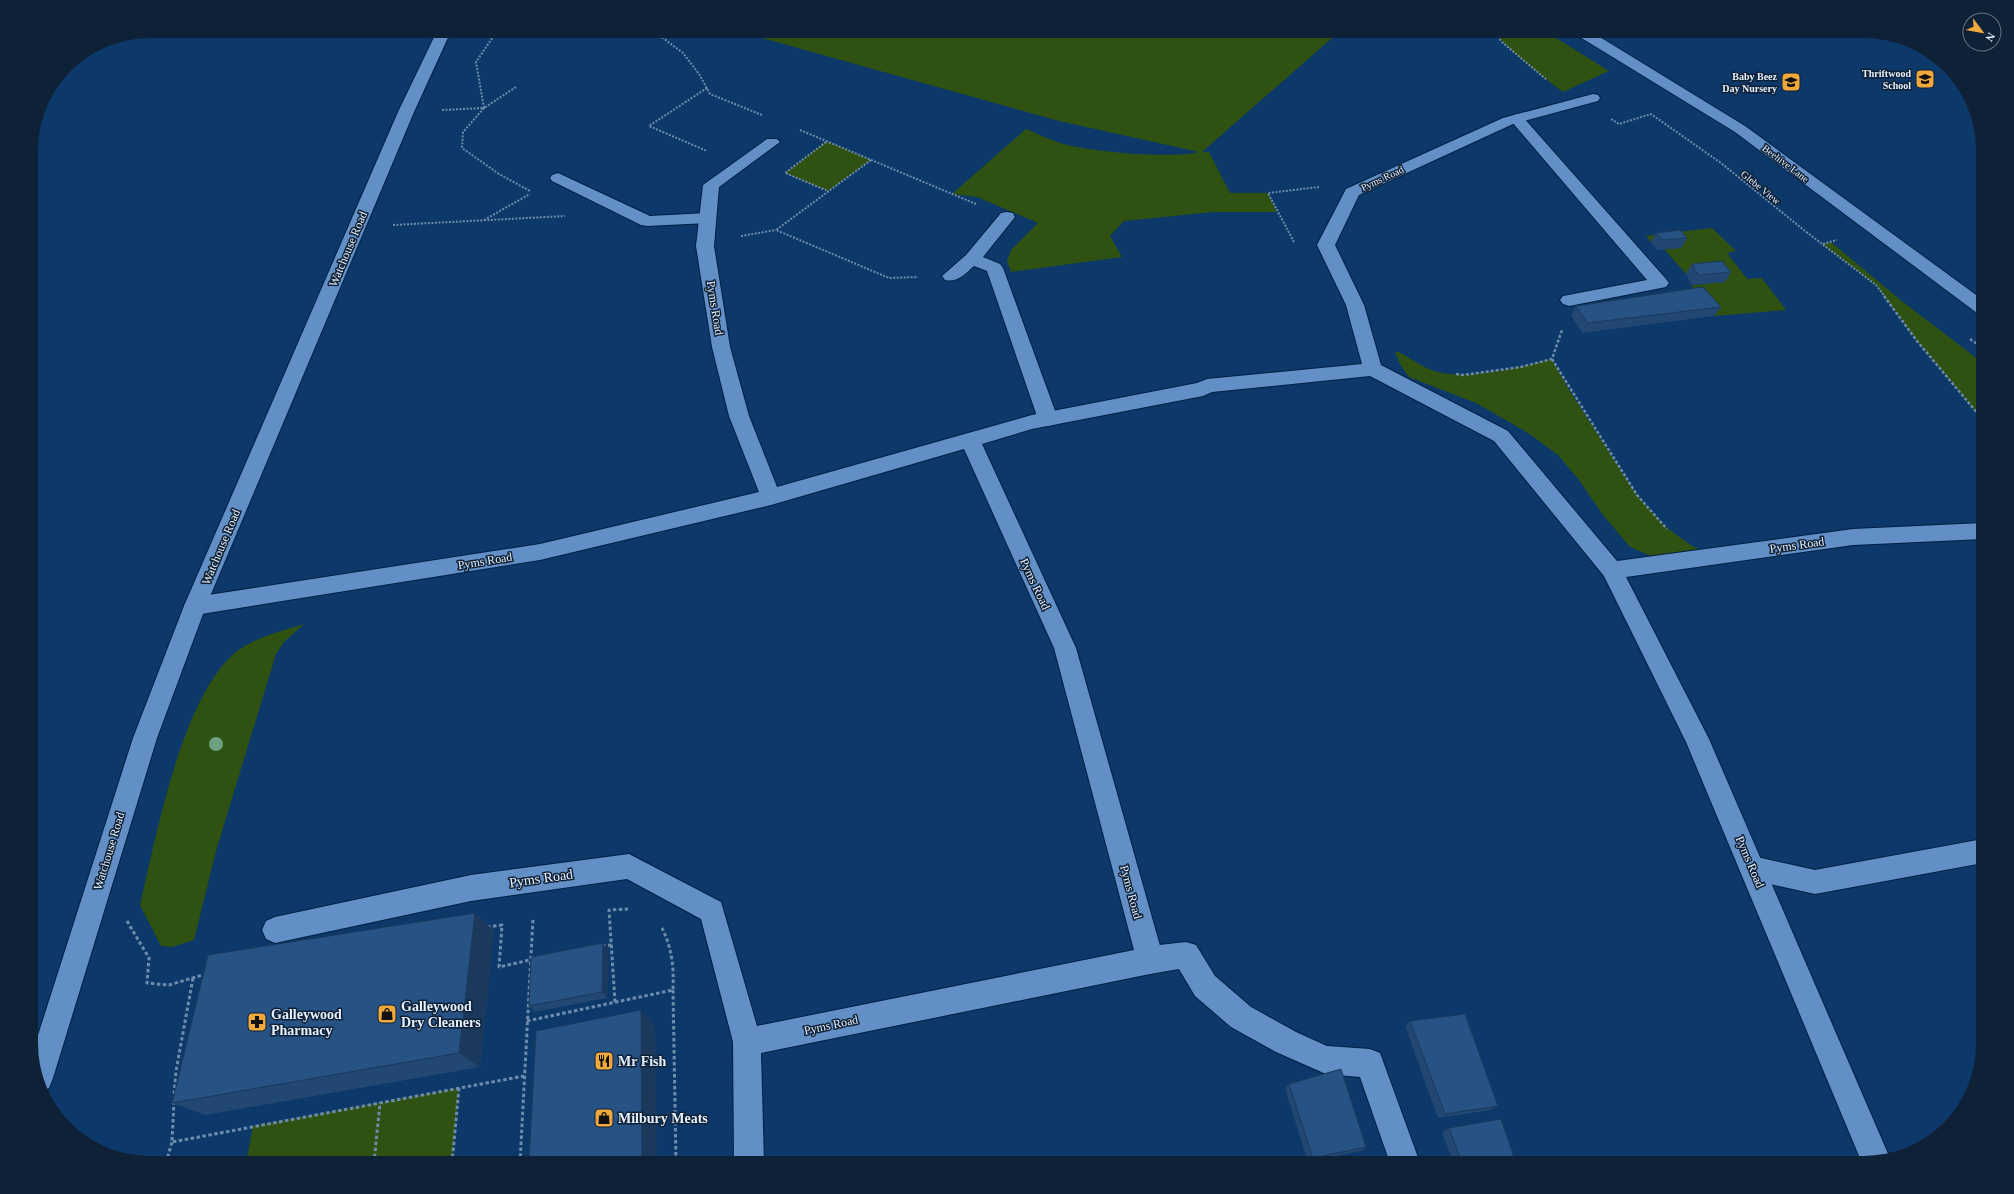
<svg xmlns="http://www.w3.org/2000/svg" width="2014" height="1194" viewBox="0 0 2014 1194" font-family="'Times New Roman',serif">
<rect width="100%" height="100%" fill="#0c3969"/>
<!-- green -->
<path fill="#2f5112" d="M 737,31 L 1340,31 L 1202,152 L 1209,152 L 1230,193 L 1268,193 L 1277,212 L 1213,212 L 1124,221 L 1110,236 L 1122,257 L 1011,272 L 1007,261 L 1011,250 L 1038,223 L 977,197 L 952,194 L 1026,129 C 1037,134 1049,139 1060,143 C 1089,152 1170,159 1199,152 L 1059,121 Z
M 1493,31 L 1545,31 L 1609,71 L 1563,92 C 1538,73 1513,55 1493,31 Z
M 827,141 L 871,160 L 828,191 L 785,173 Z
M 1712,228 L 1736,251 L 1727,253 L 1747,279 L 1762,278 L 1786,310 L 1714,316 L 1697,297 L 1692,285 L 1724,282 L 1716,271 L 1686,274 L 1664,249 L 1681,248 L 1674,240 L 1651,242 L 1646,236 Z
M 1831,242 L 1903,302 L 1983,363 L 1983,420 L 1917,341 L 1876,285 L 1822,244 Z
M 1395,352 L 1399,352 C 1410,358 1422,367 1434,371 C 1466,381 1520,367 1552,359 L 1568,388 L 1637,495 L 1667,528 L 1692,546 L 1714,556 L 1667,563 L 1630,547 L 1603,515 L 1579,480 L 1558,455 L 1528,433 L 1476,403 L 1409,377 L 1400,364 Z
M 304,624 L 284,642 L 276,654 L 216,851 L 194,940 L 172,947 L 161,946 L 140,905 C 156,837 182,695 237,651 C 257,637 281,631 304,624 Z
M 459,1088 L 452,1163 L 246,1163 L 253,1126 Z"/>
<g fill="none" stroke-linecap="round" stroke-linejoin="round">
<defs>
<path id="lane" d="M 1517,114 L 1522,116 L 1666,279 L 1669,283 L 1666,287 L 1569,306 L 1563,304 L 1560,300 L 1563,296 L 1647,280 L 1512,122 L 1509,119 L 1512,116 Z
M 558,173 L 650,216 L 708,213 L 714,214 L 716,218 L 714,222 L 708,223 L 647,226 L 641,225 L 552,181 L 550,178 L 552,175 Z
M 1007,212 L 1013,213 L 1015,217 L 983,257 L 1000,264 L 1003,268 L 1058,419 L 1055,424 L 1048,426 L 1041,424 L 1038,419 L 987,271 L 974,266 C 965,274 957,283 945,280 L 942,276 L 966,255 L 1001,213 Z
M 1983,839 L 1983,863 L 1815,894 L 1752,880 L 1743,877 L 1739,868 L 1743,859 L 1752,856 L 1815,870 Z
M 1186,942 L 1196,945 L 1215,976 L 1251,1007 L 1296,1032 L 1327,1046 L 1370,1049 L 1380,1053 L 1420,1163 L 1390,1163 L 1360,1077 L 1326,1074 L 1276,1052 L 1231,1027 L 1195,996 L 1179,969 L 1150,974 L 1140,970 L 1136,960 L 1140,950 L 1150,946 Z"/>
<path id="street" d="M 1593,94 L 1598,95 L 1600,98 L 1598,101 L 1513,124 L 1359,195 L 1335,245 L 1364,305 L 1381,365 L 1508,431 L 1617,561 L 1853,529 L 1983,523 L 1983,539 L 1853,545 L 1626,577 L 1709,739 L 1889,1156 L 1862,1163 L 1686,742 L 1604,576 L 1494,441 L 1370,376 L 1212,392 L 1203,396 L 1032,429 L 982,444 L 1076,648 L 1164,960 L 1160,970 L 1150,974 L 761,1053 L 764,1163 L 734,1163 L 733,1042 L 701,919 L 627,879 L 471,901 L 275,943 L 266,939 L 262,930 L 266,921 L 275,917 L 471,875 L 629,854 L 721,902 L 757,1026 L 1134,950 L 1054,648 L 964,449 L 771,505 L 540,560 L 195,615 L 187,612 L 184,606 L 187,600 L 195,597 L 540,544 L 759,492 L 729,416 L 712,347 L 696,246 L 703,185 L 767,139 L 777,139 L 780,142 L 719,187 L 714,246 L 730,347 L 749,416 L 777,487 L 1032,415 L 1197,383 L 1207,379 L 1362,364 L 1346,305 L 1317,245 L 1346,189 L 1503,118 Z"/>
<path id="secondary" d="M 437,31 L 451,31 L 414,112 L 206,606 L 157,738 L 53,1078 L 49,1088 L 43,1091 L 32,1054 L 133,738 L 184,606 L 398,112 Z
M 1573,31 L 1590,31 L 1745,126 L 1983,300 L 1983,315 L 1977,313 L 1735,132 L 1575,34 Z"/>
</defs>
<!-- lane casing -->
<use href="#lane" stroke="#002044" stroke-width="2"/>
<!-- street casing -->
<use href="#street" stroke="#002044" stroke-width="2"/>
<!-- secondary casing -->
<use href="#secondary" stroke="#002044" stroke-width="2"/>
<!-- path-far2 -->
<path stroke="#6e8bab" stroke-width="2" stroke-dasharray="2 1.5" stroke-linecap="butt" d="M 642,31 L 663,38 L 683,53 L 699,74 L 710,94 L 762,115
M 1493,31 L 1502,42 L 1547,80
M 516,87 L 484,108 L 463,132 L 462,148 L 499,174 L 530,191
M 707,88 L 649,126 L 707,151
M 442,110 L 484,108 L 476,62 L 497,31
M 1611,119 L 1619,124 L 1651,114 L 1721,163 L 1805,231 L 1876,285 L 1885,297
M 800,130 L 976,204
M 826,142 L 785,173 L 828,191
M 871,160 L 776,230 L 889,278 L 918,277
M 484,220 L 530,194
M 393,225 L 565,216
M 741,236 L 776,230
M 1294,242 L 1268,193 L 1319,187
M 1823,244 L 1837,240"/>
<!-- path-far1 -->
<path stroke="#6e8bab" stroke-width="2.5" stroke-dasharray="3 2" stroke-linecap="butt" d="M 1884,296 L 1917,341 L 1983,420
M 1970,339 L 1983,348
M 1552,359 L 1637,495 L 1667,529
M 1456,374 L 1463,375 L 1521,367 L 1552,359 L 1562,330"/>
<!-- path -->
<path stroke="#6e8bab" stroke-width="3" stroke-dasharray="3.5 2.5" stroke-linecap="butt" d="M 127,921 L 149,958 L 147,983 L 169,985 L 206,974
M 487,927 L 502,925 L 499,967 L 534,959
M 602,946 L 611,945
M 673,990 L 676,1163
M 615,1002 L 609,910 L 628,909
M 527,1021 L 673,990 C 674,967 672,948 662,928
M 174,1094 L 176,1071 L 193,978
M 174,1101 L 172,1142 L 524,1076
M 166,1163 L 172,1142
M 374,1163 L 380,1103
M 452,1163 L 459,1088
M 520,1163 L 533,918"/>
<!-- lane -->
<use href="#lane" fill="#628fc5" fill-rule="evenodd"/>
<!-- street -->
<use href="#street" fill="#628fc5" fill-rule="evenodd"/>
<!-- secondary -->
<use href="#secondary" fill="#628fc5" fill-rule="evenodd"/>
</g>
<!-- trees -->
<circle fill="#6ba17f" cx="216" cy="744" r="7"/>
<!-- wall -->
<path fill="#224772" d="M 1656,233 L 1687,238 L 1681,248 L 1657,250 L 1651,242 Z
M 1692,264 L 1731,272 L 1725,282 L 1692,285 L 1686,274 Z
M 1576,306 L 1721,307 L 1714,316 L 1582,333 L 1571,315 Z
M 475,913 L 494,931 L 480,1067 L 205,1115 L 172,1103 Z
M 608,950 L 607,998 L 535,1012 L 529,1006 Z
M 1410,1021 L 1498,1106 L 1491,1110 L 1438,1118 L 1405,1026 Z
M 1289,1084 L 1366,1147 L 1361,1151 L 1308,1162 L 1285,1089 Z
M 1449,1128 L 1516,1163 L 1454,1163 L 1442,1133 Z"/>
<!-- shaded-wall -->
<path fill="#1b395c" d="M 475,913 L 494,931 L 480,1067 L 459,1053 Z
M 603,943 L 608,950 L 607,998 L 602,992 Z
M 641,1010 L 655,1025 L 657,1163 L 642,1163 Z"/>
<!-- building -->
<path fill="#275284" stroke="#1b395c" d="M 1680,230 L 1687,238 L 1663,240 L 1656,233 Z
M 1722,261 L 1731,272 L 1698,275 L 1692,264 Z
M 1703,287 L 1721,307 L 1587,323 L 1576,306 Z
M 475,913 L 459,1053 L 172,1103 L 208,955 Z
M 603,943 L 602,992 L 529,1006 L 531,957 Z
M 641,1010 L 642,1163 L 529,1163 L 536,1031 Z
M 1465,1014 L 1498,1106 L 1445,1114 L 1410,1021 Z
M 1341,1069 L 1366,1147 L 1313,1158 L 1289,1084 Z
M 1501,1119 L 1516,1163 L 1462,1163 L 1449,1128 Z
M 1368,1155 L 1370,1163 L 1335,1163 Z"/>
<!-- icons -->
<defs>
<symbol id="school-square" viewBox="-11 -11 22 22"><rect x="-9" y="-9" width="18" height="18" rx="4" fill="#eea83c" stroke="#0f2137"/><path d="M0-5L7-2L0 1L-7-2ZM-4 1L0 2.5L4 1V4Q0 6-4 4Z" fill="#111"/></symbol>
<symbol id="shop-square" viewBox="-11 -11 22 22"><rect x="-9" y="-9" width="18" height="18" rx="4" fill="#eea83c" stroke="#0f2137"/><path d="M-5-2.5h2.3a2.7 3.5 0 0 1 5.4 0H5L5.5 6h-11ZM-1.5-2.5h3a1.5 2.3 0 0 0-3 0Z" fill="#111"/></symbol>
<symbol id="pharmacy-square" viewBox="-11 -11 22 22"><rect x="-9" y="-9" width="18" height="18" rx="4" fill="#eea83c" stroke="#0f2137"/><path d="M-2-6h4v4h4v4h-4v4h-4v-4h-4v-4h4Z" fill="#111"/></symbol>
<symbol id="restaurant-square" viewBox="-11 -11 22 22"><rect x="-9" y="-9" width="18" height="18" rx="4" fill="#eea83c" stroke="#0f2137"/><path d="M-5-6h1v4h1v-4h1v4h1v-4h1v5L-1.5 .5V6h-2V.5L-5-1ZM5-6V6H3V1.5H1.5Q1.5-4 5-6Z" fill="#111"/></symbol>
</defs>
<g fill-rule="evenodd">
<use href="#school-square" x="1914" y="68" width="22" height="22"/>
<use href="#school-square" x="1780" y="71" width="22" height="22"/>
<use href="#shop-square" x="376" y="1003" width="22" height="22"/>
<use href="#pharmacy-square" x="246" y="1011" width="22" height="22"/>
<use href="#restaurant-square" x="593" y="1050" width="22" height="22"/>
<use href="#shop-square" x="593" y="1107" width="22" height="22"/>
</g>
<g text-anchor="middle" stroke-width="3" stroke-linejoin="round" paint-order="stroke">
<!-- far-poi labels -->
<g font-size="10" font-weight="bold" fill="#e7f1fd" stroke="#0f2137" text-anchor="end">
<text x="1911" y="77">Thriftwood<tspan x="1911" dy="12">School</tspan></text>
<text x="1777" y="80">Baby Beez<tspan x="1777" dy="12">Day Nursery</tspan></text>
</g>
<!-- far-street labels -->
<g font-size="10" fill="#e7f1fd" stroke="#0f2137">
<text transform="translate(1786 163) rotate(37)" y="4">Beehive Lane</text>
<text transform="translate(1382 178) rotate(-25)" y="4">Pyms Road</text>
<text transform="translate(1761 187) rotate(39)" y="4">Glebe View</text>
</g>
<!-- street labels -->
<g font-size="12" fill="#e7f1fd" stroke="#0f2137">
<text transform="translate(348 249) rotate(-67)" y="4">Watchouse Road</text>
<text transform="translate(715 308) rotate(81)" y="4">Pyms Road</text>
<text transform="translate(1797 545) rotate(-8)" y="4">Pyms Road</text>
<text transform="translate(221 547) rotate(-67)" y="4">Watchouse Road</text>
<text transform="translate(485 561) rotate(-9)" y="4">Pyms Road</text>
<text transform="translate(1035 584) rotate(65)" y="4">Pyms Road</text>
<text transform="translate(109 851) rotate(-73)" y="4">Watchouse Road</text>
<text transform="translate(1750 862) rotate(67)" y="4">Pyms Road</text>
<text transform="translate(1131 892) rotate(75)" y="4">Pyms Road</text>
<text transform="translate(831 1025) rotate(-12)" y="4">Pyms Road</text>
</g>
<!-- near-street labels -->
<g font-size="14" fill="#e7f1fd" stroke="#0f2137">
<text transform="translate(541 878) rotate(-8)" y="5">Pyms Road</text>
</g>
<!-- near-poi labels -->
<g font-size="14" font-weight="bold" fill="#e7f1fd" stroke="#0f2137" text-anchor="start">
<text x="401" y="1011">Galleywood<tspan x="401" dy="16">Dry Cleaners</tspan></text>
<text x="271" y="1019">Galleywood<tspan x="271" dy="16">Pharmacy</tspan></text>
<text x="618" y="1066">Mr Fish</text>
<text x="618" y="1123">Milbury Meats</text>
</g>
</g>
<!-- crop -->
<path d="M0 0H2014V1194H0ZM150 38H1864A112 112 0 0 1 1976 150V1044A112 112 0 0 1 1864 1156H150A112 112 0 0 1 38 1044V150A112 112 0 0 1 150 38Z" fill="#0f2137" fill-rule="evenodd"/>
<!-- north arrow -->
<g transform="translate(1982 32) rotate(122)"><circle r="19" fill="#0f2137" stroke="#657486"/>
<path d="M0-3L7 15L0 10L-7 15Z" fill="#eea83c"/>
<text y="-6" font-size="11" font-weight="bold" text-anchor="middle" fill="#e7f1fd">N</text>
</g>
</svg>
